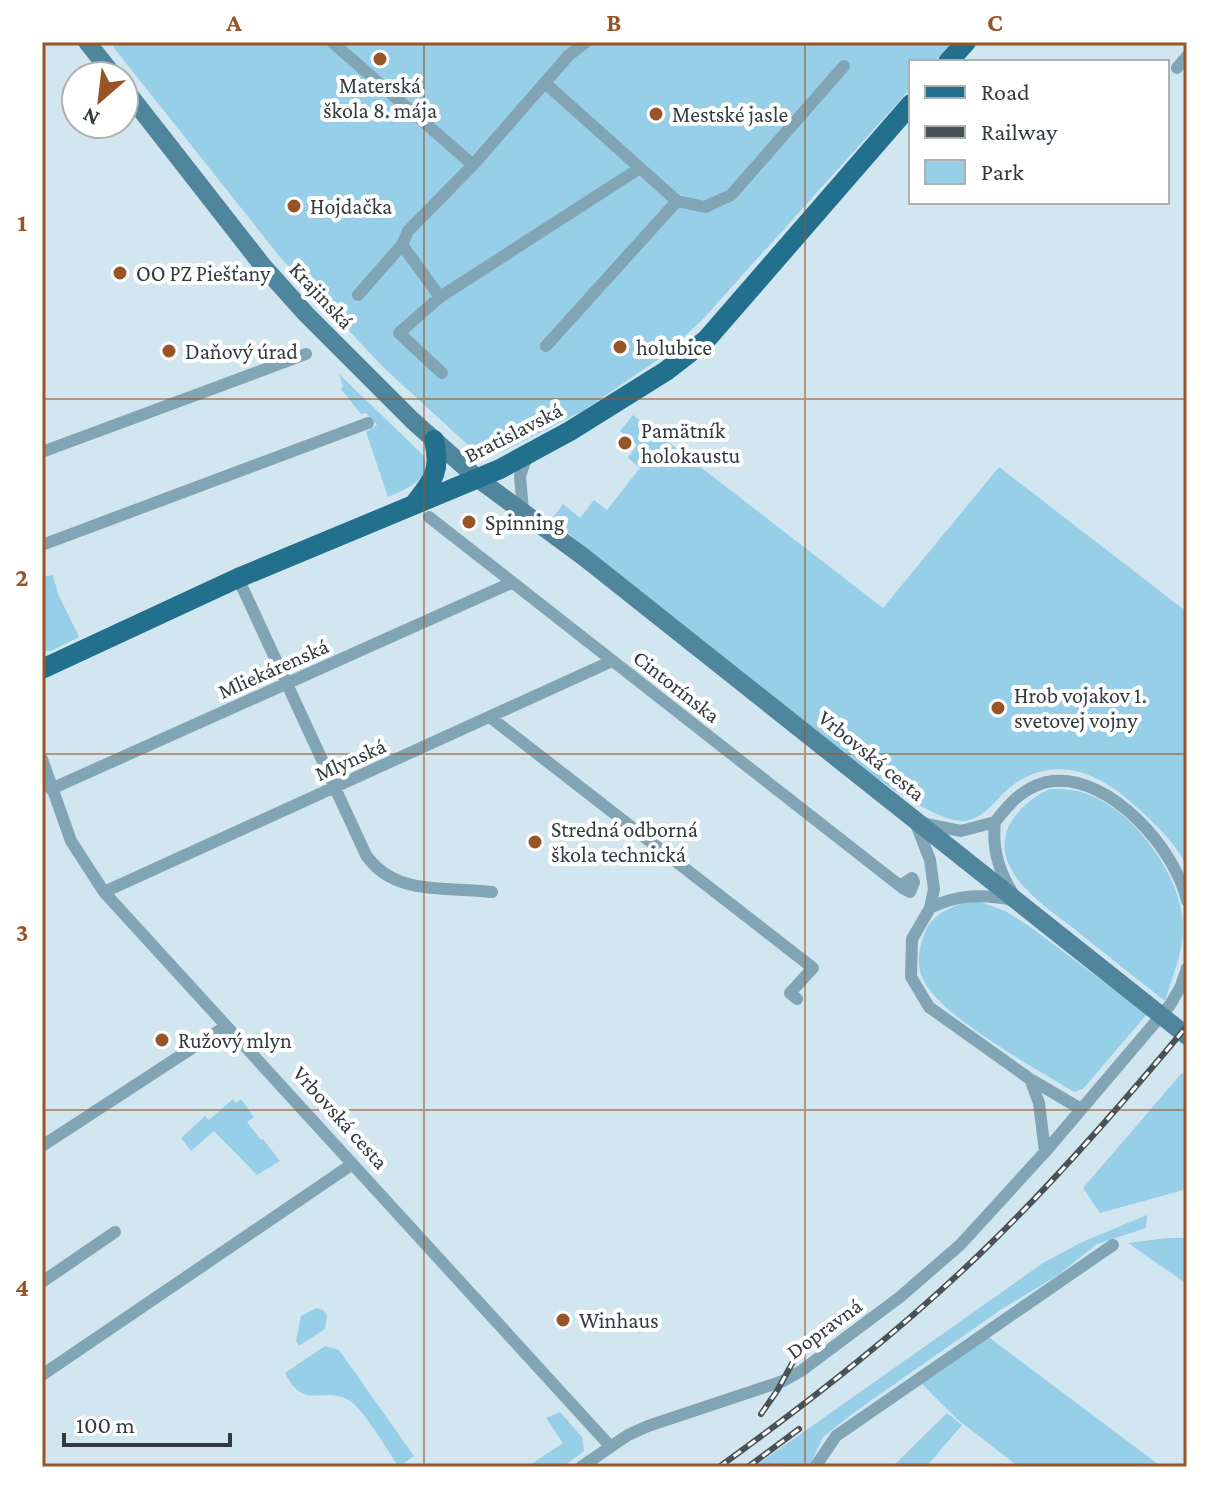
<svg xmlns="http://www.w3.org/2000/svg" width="1229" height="1509" viewBox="0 0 1229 1509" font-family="'Crimson Pro',serif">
<rect width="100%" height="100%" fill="#d2e6f0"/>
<!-- green -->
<path fill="#97cee8" d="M 114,42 L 952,42 L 934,62 L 911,62 L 911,88 L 702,320 L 662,357 L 584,410 L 502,452 L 482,451 L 467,444 L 384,368 L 280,257 L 114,48 Z
M 339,374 L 424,456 C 432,480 406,489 388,497 L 366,432 L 377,425 L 366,413 L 361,414 L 341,389 L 343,386 Z
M 633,415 L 883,608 L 999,467 L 1187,612 L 1187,844 L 1185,852 L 1187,867 C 1174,840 1153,822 1132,803 C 1099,773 1058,756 1017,782 C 993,798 981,831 947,818 C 899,801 838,748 797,716 C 726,659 655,603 583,546 L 552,519 L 563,504 L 580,518 L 594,500 L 607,510 L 640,468 L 628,458 L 637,445 L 620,431 Z
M 53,575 L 58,594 L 79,637 L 51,651 L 43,651 L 42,577 Z
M 1050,789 C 1063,789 1075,789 1087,794 C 1133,810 1180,874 1183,922 C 1185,948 1172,977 1165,1001 C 1135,978 1106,954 1077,931 C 1054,913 1023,893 1010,867 C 992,832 1021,802 1050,789 Z
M 978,901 L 1005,911 L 1029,926 L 1147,1014 L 1083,1089 L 1074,1092 C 1037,1069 945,1019 925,983 C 916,968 918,951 924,935 C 932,912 955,904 978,901 Z
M 1187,1072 L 1187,1189 L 1100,1213 L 1083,1188 L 1181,1074 Z
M 233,1099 L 236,1103 L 241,1099 L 254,1117 L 247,1122 L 261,1140 L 263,1139 L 280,1161 L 257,1175 L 214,1131 L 191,1151 L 181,1138 L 205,1116 L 209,1120 Z
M 1147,1215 L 1146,1228 L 1097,1244 L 1058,1275 L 1002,1309 L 856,1411 L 823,1437 L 809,1467 L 754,1467 L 1043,1263 L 1082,1242 Z
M 1167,1238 L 1187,1238 L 1187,1284 L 1128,1243 Z
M 316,1308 L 323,1310 L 327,1315 L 325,1329 L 299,1346 L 296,1341 L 301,1316 Z
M 986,1335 L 1162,1467 L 1019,1467 L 957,1419 L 920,1382 Z
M 325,1346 L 339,1350 L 414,1456 L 399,1467 C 388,1451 364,1410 350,1401 C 323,1384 305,1413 285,1373 Z
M 560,1412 L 582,1437 L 584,1451 L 563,1467 L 527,1467 L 563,1443 L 546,1418 Z
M 947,1413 L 962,1425 L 926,1467 L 892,1467 Z"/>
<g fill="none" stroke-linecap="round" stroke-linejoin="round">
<!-- minor -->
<path stroke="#81a5b5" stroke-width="12" d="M 332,42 L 473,165
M 1177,68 L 1187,56
M 545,83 L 677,201
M 402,245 L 440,297
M 358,295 L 402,245 L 408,231 L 473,165 L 569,55 L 586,42
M 546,346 L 677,201 L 705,207 L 731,195 L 844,66
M 442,373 L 399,333 L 440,297 L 640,168
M 42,452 L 306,354
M 523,511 L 520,476 L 527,456
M 429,517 L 904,889 L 910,892 L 914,882 L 912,878 L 900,886
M 42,545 L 368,423
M 238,578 L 366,855 C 395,897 447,886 492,892
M 490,717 L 813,968 L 790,993 L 797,999
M 42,759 L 71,841 L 104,892 L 610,1446
M 51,789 L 511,583
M 995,822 C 1010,802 1027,784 1053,781 C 1111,775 1176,850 1187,901
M 995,822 C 992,848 998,870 1012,892
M 916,824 L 930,860 L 934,889 L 930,908 L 912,939 L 911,977 L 929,1007 L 1030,1079 L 1081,1109
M 926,824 L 961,831 L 995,822
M 104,892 L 612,661
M 930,908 C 957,894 984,894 1013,900
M 1030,1079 L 1039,1103 L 1045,1152
M 42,1146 L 226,1026
M 42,1282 L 115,1232
M 42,1375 L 351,1165
M 581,1467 L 628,1435 L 648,1426 L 783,1381 L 801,1371 L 900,1297 L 960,1245 L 1045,1152 L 1170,1005 L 1181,986 L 1187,968
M 815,1467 L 836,1436 L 1113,1245"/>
<!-- secondary -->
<path stroke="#4f869e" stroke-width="18" d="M 87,42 L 114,76
M 124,88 L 263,266 L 306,314 L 413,421 L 477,478 L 585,558 L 1187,1036"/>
<!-- primary -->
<path stroke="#22708d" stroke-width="20" d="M 948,62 L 966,42
M 416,502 C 434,479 441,470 434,440
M 42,669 L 238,578 L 500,469 L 570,431 L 666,371 L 706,340 L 911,104"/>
<defs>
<path id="rail" d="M 761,1414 L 777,1391 L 794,1360
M 719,1467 C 813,1399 904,1328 987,1247 C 1058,1178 1123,1103 1187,1026
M 748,1467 L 799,1429"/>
</defs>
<!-- rail casing -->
<use href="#rail" stroke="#485257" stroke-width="6"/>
<!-- rail -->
<use href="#rail" stroke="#fff" stroke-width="3" stroke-dasharray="9" stroke-linecap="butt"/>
</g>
<!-- grid -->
<path fill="none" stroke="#985427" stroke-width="2" stroke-opacity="0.55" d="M 424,42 L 424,1467M 805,42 L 805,1467M 42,399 L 1187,399M 42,754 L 1187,754M 42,1110 L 1187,1110"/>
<!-- markers -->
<g fill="#985427" stroke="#fff" stroke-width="3">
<circle cx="380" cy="59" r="8"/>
<circle cx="656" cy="114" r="8"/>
<circle cx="294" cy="206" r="8"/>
<circle cx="120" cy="273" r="8"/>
<circle cx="620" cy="347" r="8"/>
<circle cx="169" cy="351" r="8"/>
<circle cx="625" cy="443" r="8"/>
<circle cx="469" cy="522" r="8"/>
<circle cx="998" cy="708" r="8"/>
<circle cx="535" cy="842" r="8"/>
<circle cx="162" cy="1040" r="8"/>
<circle cx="563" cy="1320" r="8"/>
</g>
<g text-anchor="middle" stroke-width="8" stroke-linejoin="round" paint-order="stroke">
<!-- poi labels -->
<g font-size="22" fill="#333b3f" stroke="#fff" text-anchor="start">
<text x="380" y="93" text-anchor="middle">Materská<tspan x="380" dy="25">škola 8. mája</tspan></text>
<text x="672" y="122">Mestské jasle</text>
<text x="310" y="214">Hojdačka</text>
<text x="136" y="281">OO PZ Piešťany</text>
<text x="636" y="355">holubice</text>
<text x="185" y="359">Daňový úrad</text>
<text x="641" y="438">Pamätník<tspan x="641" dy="25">holokaustu</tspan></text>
<text x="485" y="530">Spinning</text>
<text x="1014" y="703">Hrob vojakov 1.<tspan x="1014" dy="25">svetovej vojny</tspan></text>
<text x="551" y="837">Stredná odborná<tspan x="551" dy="25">škola technická</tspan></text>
<text x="178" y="1048">Ružový mlyn</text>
<text x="579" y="1328">Winhaus</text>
</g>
<!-- street labels -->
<g font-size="22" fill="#333b3f" stroke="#fff">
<text transform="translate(322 295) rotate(47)" y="8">Krajinská</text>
<text transform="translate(513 432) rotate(-27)" y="8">Bratislavská</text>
<text transform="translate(273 668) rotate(-24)" y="8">Mliekárenská</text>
<text transform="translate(677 686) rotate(38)" y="8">Cintorínska</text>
<text transform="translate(872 755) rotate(39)" y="8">Vrbovská cesta</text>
<text transform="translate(350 759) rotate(-24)" y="8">Mlynská</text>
<text transform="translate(341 1117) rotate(48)" y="8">Vrbovská cesta</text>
<text transform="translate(824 1328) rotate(-36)" y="8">Dopravná</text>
</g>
</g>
<!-- border -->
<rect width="1229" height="1509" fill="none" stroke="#ffffff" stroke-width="88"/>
<!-- legend -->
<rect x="909" y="60" width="260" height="144" fill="#ffffff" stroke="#adb1b2" stroke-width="2"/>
<rect x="925" y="86" width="40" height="12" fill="#22708d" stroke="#adb1b2" stroke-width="2"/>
<text x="981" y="100" font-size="24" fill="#333b3f">Road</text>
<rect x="925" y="126" width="40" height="12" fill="#485257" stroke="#adb1b2" stroke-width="2"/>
<text x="981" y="140" font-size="24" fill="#333b3f">Railway</text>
<rect x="925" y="160" width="40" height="24" fill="#97cee8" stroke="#adb1b2" stroke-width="2"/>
<text x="981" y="180" font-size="24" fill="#333b3f">Park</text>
<!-- north arrow -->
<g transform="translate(100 100) rotate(208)"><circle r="38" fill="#ffffff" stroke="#adb1b2" stroke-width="2"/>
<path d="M0-6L14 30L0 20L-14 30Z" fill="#985427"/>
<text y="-12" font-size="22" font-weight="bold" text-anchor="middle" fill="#333b3f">N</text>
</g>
<!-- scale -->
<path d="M64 1433v12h166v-12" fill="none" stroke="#333b3f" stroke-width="4"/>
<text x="76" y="1433" font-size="24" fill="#333b3f" stroke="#ffffff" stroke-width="6" paint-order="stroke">100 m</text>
<rect x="44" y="44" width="1141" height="1421" fill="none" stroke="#985427" stroke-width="3"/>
<g font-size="26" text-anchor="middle" font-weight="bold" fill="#985427">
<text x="234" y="31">A</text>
<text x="614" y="31">B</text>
<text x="995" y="31">C</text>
<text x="22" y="231">1</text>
<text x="22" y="586">2</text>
<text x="22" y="941">3</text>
<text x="22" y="1296">4</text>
</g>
</svg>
